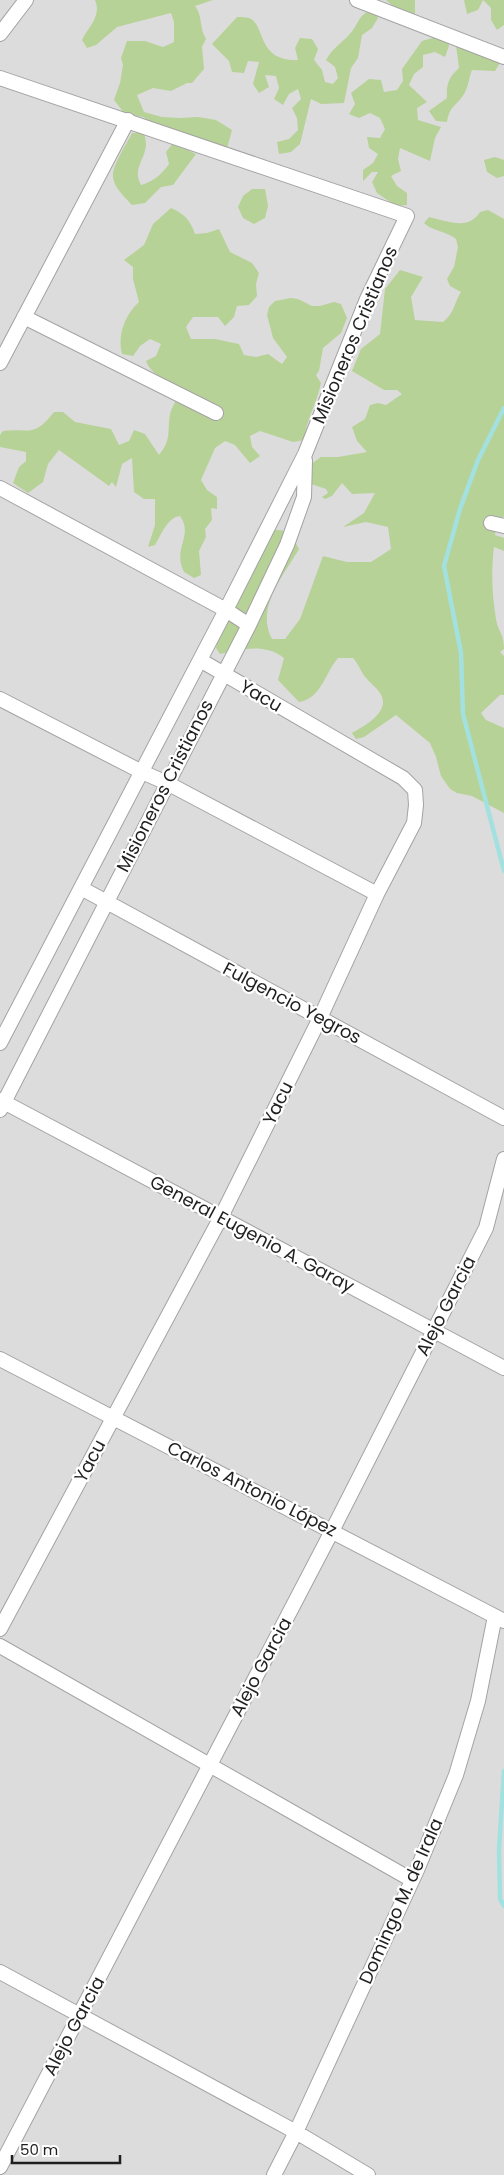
<svg xmlns="http://www.w3.org/2000/svg" width="504" height="2175" viewBox="0 0 504 2175" font-family="Poppins,sans-serif">
<rect width="100%" height="100%" fill="#f0e9e4"/>
<!-- residential -->
<path fill="#dddcdc" d="M 0,0 L 504,0 L 504,2175 L 0,2175 Z"/>
<!-- forest -->
<path fill="#b7d296" d="M 95,0 L 213,0 L 195,6 C 203,16 199,28 206,39 L 202,47 L 204,69 L 192,83 L 187,83 L 171,91 L 153,88 L 137,95 L 144,112 L 162,117 L 180,118 L 198,117 L 216,120 L 232,130 L 227,148 L 210,145 L 159,127 L 143,117 L 125,114 L 114,100 L 120,83 L 123,65 L 121,58 L 127,41 L 145,41 L 163,47 L 174,42 L 174,22 L 171,13 L 117,27 L 96,45 L 87,48 L 82,40 C 88,27 102,17 95,0 Z
M 386,0 L 415,0 L 415,14 L 395,8 Z
M 464,0 L 504,0 L 504,25 L 497,30 L 491,20 L 491,8 L 483,0 L 478,10 L 467,14 Z
M 372,9 L 378,18 L 372,28 L 362,35 L 358,58 L 351,68 L 344,103 L 321,104 L 311,99 L 300,144 L 291,152 L 279,154 L 277,142 L 289,139 L 298,130 L 297,118 L 292,108 L 301,99 L 298,89 L 289,94 L 283,105 L 274,99 L 279,88 L 276,76 L 265,75 L 269,87 L 259,93 L 253,84 L 259,62 L 248,61 L 244,73 L 232,72 L 229,61 L 212,44 L 237,17 C 241,17 246,17 249,18 C 266,24 256,62 298,60 L 295,48 L 300,38 L 312,39 L 318,49 L 314,60 L 322,70 L 325,82 L 333,84 L 338,78 L 335,67 L 326,60 C 332,49 340,44 348,36 C 360,24 355,18 372,9 Z
M 446,34 L 449,46 L 445,57 L 435,52 L 423,55 L 423,67 L 414,74 L 409,85 L 427,102 L 417,108 L 418,120 L 441,127 L 435,138 L 430,161 L 400,148 L 398,159 L 401,171 L 391,176 L 397,186 L 407,193 L 407,205 L 396,206 L 377,193 L 372,182 L 378,172 L 372,172 L 363,181 L 363,170 L 373,163 L 378,154 L 369,148 L 367,137 L 380,138 L 385,129 L 380,118 L 370,113 L 359,118 L 349,114 L 355,104 L 351,93 L 369,79 L 381,80 L 384,92 L 397,90 L 403,81 L 402,69 L 422,41 Z
M 456,45 L 501,61 L 495,71 L 472,70 C 469,78 468,88 464,94 C 456,107 450,105 447,122 L 436,121 L 429,111 L 447,98 C 446,84 449,77 459,68 Z
M 132,133 L 144,133 C 145,137 146,141 146,145 C 145,160 132,169 141,185 C 154,181 161,175 169,164 L 166,152 L 173,143 L 196,154 L 173,185 L 161,187 L 145,203 L 132,205 C 126,198 113,187 113,176 C 112,166 127,143 132,133 Z
M 495,157 L 504,160 L 504,176 L 497,178 L 487,172 L 484,160 Z
M 252,189 L 265,189 L 268,206 L 265,218 L 254,224 L 243,218 L 238,207 L 243,196 Z
M 171,208 C 185,214 190,220 195,234 L 207,233 L 219,229 L 230,252 L 252,263 L 259,273 L 256,284 L 257,296 L 249,305 L 237,306 L 234,317 L 225,326 L 218,317 L 193,317 L 186,327 L 191,339 L 215,339 L 239,344 L 244,355 L 256,357 L 268,354 L 282,364 L 287,357 L 273,338 L 267,315 L 269,307 L 275,301 L 291,298 L 298,299 L 312,306 L 320,306 L 334,302 L 341,304 L 347,318 L 341,333 L 323,348 L 319,371 L 316,375 L 321,383 C 317,403 306,420 304,440 L 293,442 L 260,431 L 250,436 L 252,447 L 260,456 L 250,463 L 235,445 L 225,441 L 215,448 L 201,480 L 207,490 L 217,497 L 217,509 L 211,508 L 212,520 L 205,529 L 206,537 L 199,551 L 201,575 L 194,578 L 184,572 C 172,549 194,535 180,516 C 168,517 161,535 155,545 L 148,547 L 155,525 L 155,499 L 144,499 L 134,492 L 132,458 L 122,464 L 116,487 L 112,482 L 109,486 L 59,450 L 48,464 L 43,482 L 28,493 L 13,483 L 19,467 L 26,461 L 26,452 L 0,447 L 0,435 L 3,431 C 31,428 33,438 54,412 L 63,412 L 75,422 L 111,429 L 119,445 L 129,441 L 134,430 L 145,434 L 159,455 C 172,439 167,432 170,414 C 172,407 177,399 180,392 C 168,380 152,376 146,361 L 156,356 L 161,344 L 150,339 L 140,346 L 133,356 L 122,354 C 117,335 125,315 139,302 L 133,279 L 133,267 L 124,260 L 144,245 L 153,224 Z
M 488,210 L 504,219 L 504,516 L 496,527 L 495,535 L 504,538 L 504,551 L 494,547 C 491,572 492,595 496,619 C 498,632 504,633 504,649 L 500,652 L 504,656 L 504,695 L 500,695 L 481,713 L 486,720 L 504,728 L 504,813 L 472,796 L 457,793 L 450,789 L 441,776 L 436,757 L 430,743 L 396,715 L 364,737 L 356,739 L 352,733 C 365,726 392,711 380,693 C 376,687 370,683 366,678 C 361,672 359,665 353,658 L 338,658 C 325,673 321,699 299,702 L 278,680 L 284,658 C 265,643 242,649 220,654 L 216,648 L 218,634 L 267,531 C 287,528 290,532 299,549 C 284,575 255,608 272,639 L 285,639 L 300,619 L 323,556 L 347,562 L 371,562 L 391,549 L 388,527 L 366,522 L 343,527 L 364,513 L 375,493 L 352,494 L 342,483 L 332,496 L 325,499 L 322,497 L 328,493 L 326,489 L 308,483 L 301,471 L 321,457 L 338,457 L 367,452 L 357,441 L 352,427 L 365,419 L 370,405 L 378,403 L 386,405 L 402,394 L 397,390 L 384,390 L 352,371 L 361,349 L 380,334 L 385,289 L 400,270 L 423,277 L 411,297 L 415,320 L 443,322 C 454,314 454,303 461,292 L 450,286 L 447,279 L 454,267 L 458,247 L 456,239 C 446,231 432,231 424,223 L 429,217 C 448,221 468,231 480,212 Z"/>
<g fill="none" stroke-linecap="round" stroke-linejoin="round">
<!-- stream -->
<path stroke="#a2e1df" stroke-width="4.5" d="M 504,408 L 478,460 L 460,509 L 444,566 L 461,653 L 463,714 L 504,871
M 504,1771 L 499,1849 L 500,1899 L 504,1906"/>
<defs>
<path id="minor" d="M 357,0 L 504,57
M 0,34 L 26,0
M 0,78 L 407,216 L 367,299 L 305,454 L 226,610 L 0,1043
M 24,317 L 216,413
M 0,363 L 128,120
M 0,488 L 226,610 L 249,625
M 491,523 L 504,526
M 0,699 L 142,772 L 167,783 L 377,894
M 81,888 L 504,1118
M 0,1100 L 504,1368
M 0,1110 L 249,625 L 287,545 L 304,497 L 305,460
M 0,1359 L 504,1621
M 0,1629 L 221,1217 L 320,1018 L 377,894 L 414,823 L 416,805 L 415,790 L 403,778 L 200,660
M 0,1646 L 412,1880
M 0,1972 L 296,2132 L 368,2175
M 0,2167 L 332,1531 L 486,1228 L 504,1159
M 274,2175 L 296,2132 L 417,1870 L 456,1775 L 478,1701 L 495,1616"/>
</defs>
<!-- minor casing -->
<use href="#minor" stroke="#a3a3a3" stroke-width="16"/>
<!-- minor -->
<use href="#minor" stroke="#fff" stroke-width="14"/>
</g>
<g text-anchor="middle" stroke-width="4.5" stroke-linejoin="round" paint-order="stroke">
<!-- street labels -->
<g font-size="18" fill="#1f1f1f" stroke="#fff">
<text transform="translate(355 335) rotate(-67)" y="6">Misioneros Cristianos</text>
<text transform="translate(261 696) rotate(30)" y="6">Yacu</text>
<text transform="translate(165 786) rotate(-63)" y="6">Misioneros Cristianos</text>
<text transform="translate(292 1003) rotate(28)" y="6">Fulgencio Yegros</text>
<text transform="translate(278 1103) rotate(-64)" y="6">Yacu</text>
<text transform="translate(252 1234) rotate(28)" y="6">General Eugenio A. Garay</text>
<text transform="translate(446 1306) rotate(-63)" y="6">Alejo Garcia</text>
<text transform="translate(90 1461) rotate(-62)" y="6">Yacu</text>
<text transform="translate(252 1489) rotate(27)" y="6">Carlos Antonio López</text>
<text transform="translate(261 1667) rotate(-62)" y="6">Alejo Garcia</text>
<text transform="translate(401 1901) rotate(-66)" y="6">Domingo M. de Irala</text>
<text transform="translate(74 2026) rotate(-62)" y="6">Alejo Garcia</text>
</g>
</g>
<!-- scale -->
<path d="M12 2155v8h108v-8" fill="none" stroke="#1f1f1f" stroke-width="2.5"/>
<text x="20" y="2155" font-size="15" fill="#1f1f1f" stroke="#ffffff" stroke-width="4" paint-order="stroke">50 m</text>
</svg>
